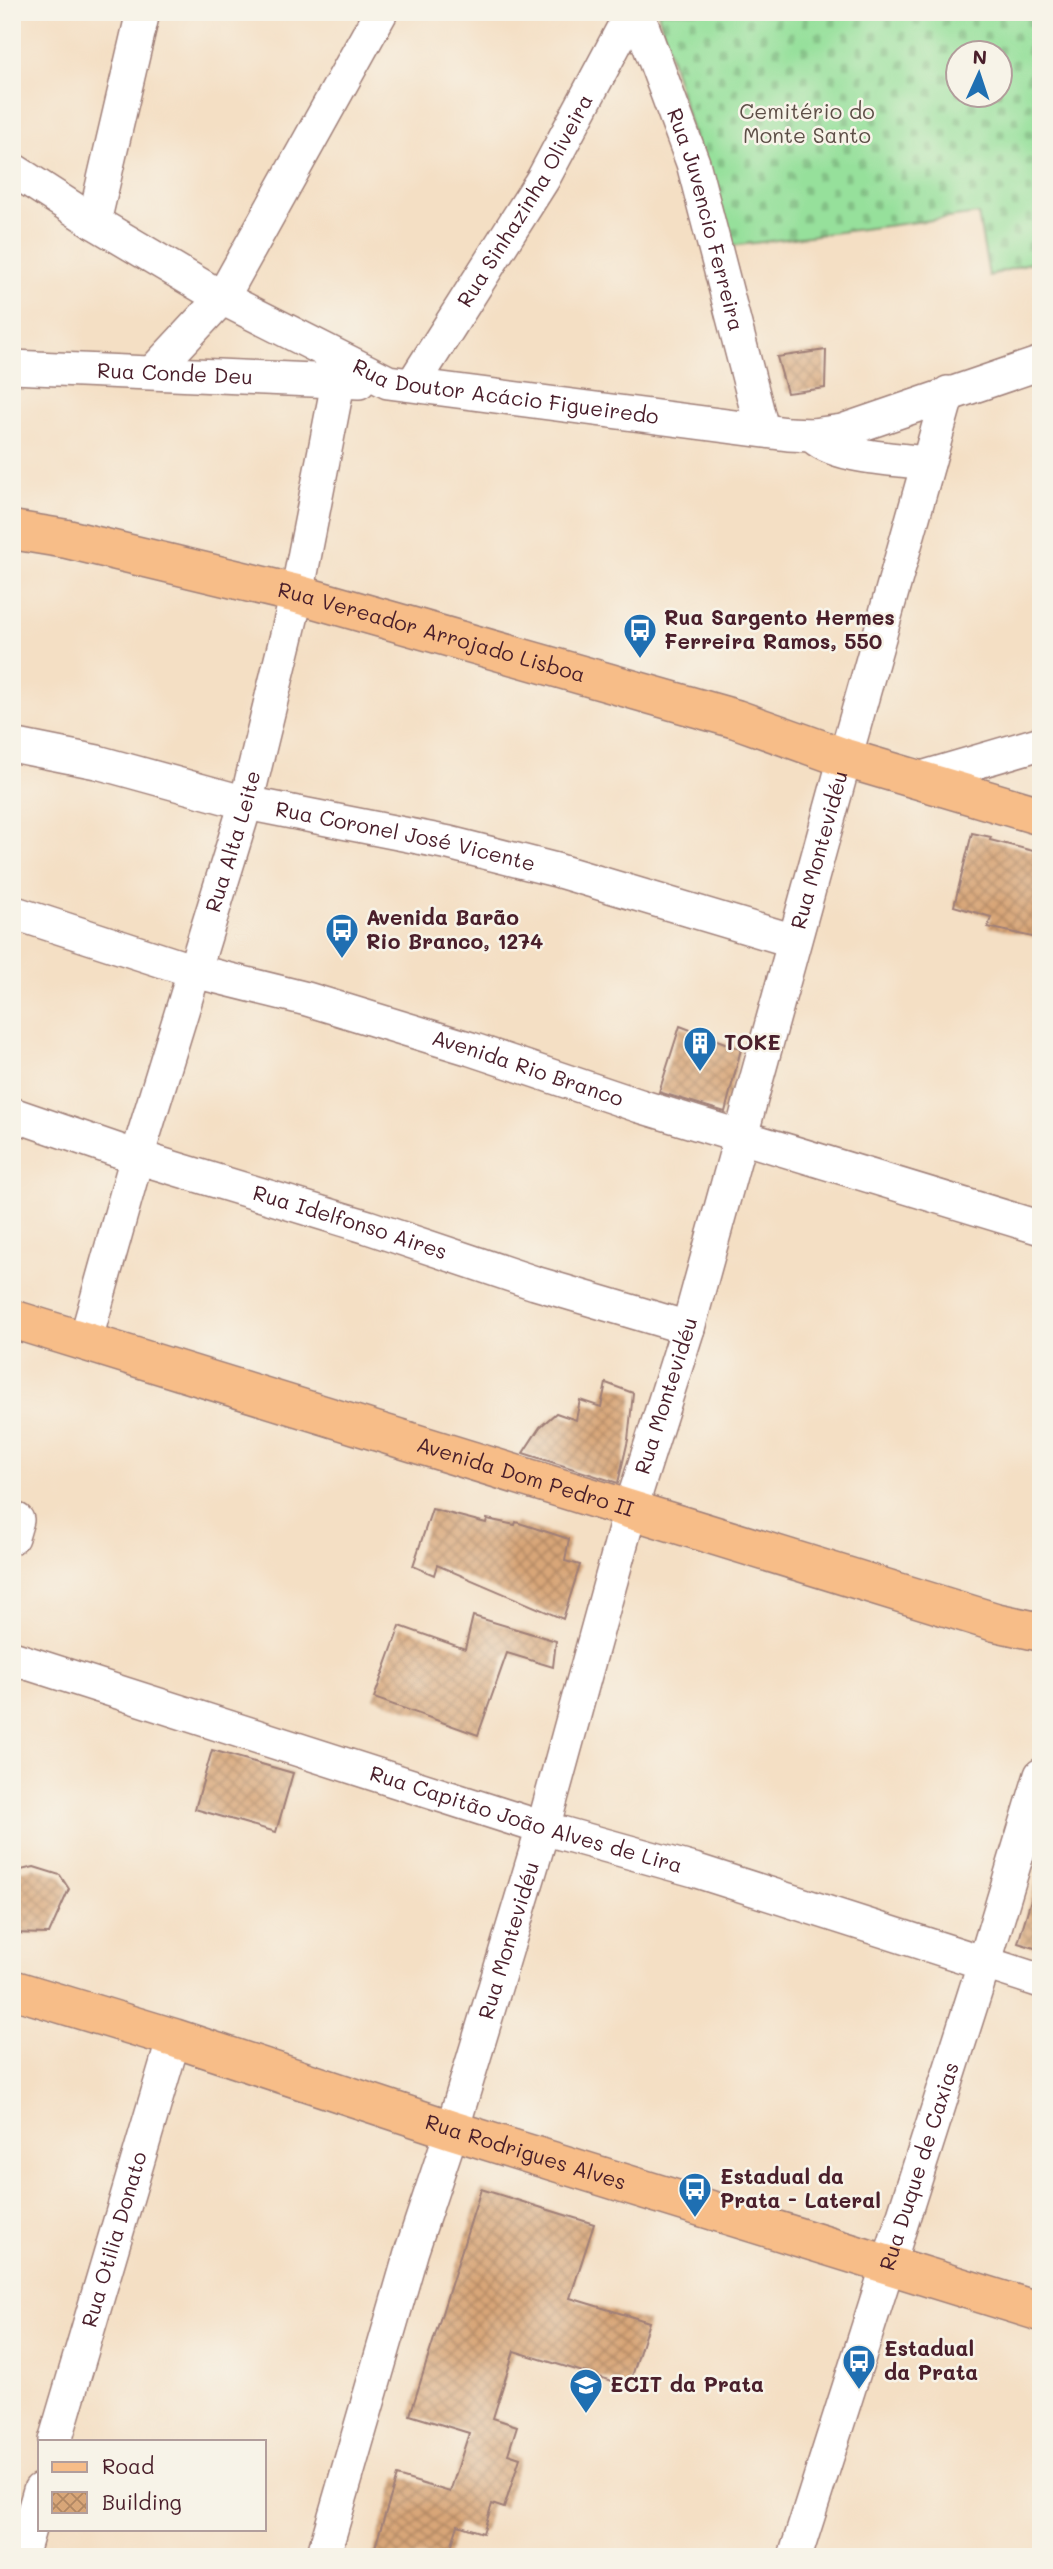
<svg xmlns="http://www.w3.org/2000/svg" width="1053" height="2569" viewBox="0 0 1053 2569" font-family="Mali,sans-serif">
<defs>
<pattern id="cemetery-stones" width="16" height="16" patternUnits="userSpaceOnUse" patternTransform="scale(1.75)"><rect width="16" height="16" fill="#96e09b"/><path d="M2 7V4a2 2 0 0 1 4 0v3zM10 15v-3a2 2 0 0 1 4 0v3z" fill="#83c086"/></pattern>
<pattern id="building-cross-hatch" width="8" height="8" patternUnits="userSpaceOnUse" patternTransform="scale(1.75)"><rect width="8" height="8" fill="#d8a678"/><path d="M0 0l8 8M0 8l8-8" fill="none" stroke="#b18763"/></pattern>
</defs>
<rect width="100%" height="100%" fill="#f7f3e8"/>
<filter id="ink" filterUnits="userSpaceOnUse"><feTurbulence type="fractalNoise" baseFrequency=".0143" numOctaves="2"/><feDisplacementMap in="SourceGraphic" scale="14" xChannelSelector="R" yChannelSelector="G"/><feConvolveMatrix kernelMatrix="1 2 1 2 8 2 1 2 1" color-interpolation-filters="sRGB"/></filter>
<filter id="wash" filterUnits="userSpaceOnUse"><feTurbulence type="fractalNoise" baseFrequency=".00686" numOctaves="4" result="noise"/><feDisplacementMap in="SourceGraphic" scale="28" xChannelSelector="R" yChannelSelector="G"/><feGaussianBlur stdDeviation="1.57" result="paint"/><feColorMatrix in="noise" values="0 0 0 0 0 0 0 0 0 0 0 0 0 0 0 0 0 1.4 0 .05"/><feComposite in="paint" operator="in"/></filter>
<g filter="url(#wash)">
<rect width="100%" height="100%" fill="#f4dfc4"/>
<!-- cemetery -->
<path fill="url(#cemetery-stones)" stroke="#708063" stroke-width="2" fill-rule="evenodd" d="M 658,12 L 1041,12 L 1041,259 L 989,276 L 978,214 L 724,247 ZM 958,52 L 1000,52 L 1000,94 L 958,94 Z"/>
<g id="blocks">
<!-- building -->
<path fill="url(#building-cross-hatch)" d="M 826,350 L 825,388 L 787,393 L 777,357 Z
M 972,833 L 991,837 L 990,840 L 1041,853 L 1041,939 L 988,927 L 991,917 L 954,906 Z
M 680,1026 L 741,1049 L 725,1112 L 659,1092 Z
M 606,1383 L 633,1393 L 628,1440 L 618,1483 L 523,1453 L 540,1427 L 556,1413 L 576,1420 L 580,1400 L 601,1407 Z
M 432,1509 L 486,1523 L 487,1519 L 515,1525 L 516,1522 L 569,1539 L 565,1561 L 580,1565 L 563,1619 L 437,1565 L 434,1575 L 413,1566 Z
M 473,1616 L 556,1641 L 553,1667 L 507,1653 L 478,1735 L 374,1698 L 400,1626 L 465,1649 Z
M 212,1750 L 293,1773 L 276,1832 L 195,1809 Z
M 34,1867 L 60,1875 L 69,1889 L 49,1934 L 12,1933 L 12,1872 Z
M 1036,1883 L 1041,1884 L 1041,1950 L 1018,1943 Z
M 481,2189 L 594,2224 L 570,2298 L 649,2322 L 629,2386 L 514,2351 L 493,2418 L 517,2426 L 508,2454 L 520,2458 L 504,2508 L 492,2504 L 483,2533 L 458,2525 L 448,2557 L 372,2557 L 397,2476 L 450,2492 L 469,2433 L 410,2415 Z"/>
</g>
</g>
<g filter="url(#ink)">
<use href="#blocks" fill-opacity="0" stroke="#9f7f78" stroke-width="2"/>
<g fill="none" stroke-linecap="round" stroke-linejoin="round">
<defs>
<g id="minor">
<path id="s1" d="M 637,12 L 693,163 L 762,429"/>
<path id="s2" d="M 12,169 L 94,222 L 222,298 L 388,382 L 788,434 L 812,435 L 842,431 L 1041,363"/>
<path d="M 94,222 L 143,12"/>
<path id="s3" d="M 12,367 L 359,382"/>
<path d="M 153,372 L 222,298 L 381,12"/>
<path id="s4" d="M 413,384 L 543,179 L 632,12"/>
<path d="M 812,435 C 832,458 898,459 928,463"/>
<path id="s5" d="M 12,745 L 97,762 L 246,803 L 449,843 L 556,870 L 794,941"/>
<path d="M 918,779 L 1041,743"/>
<path id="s6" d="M 12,912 L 194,971 L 307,999 L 471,1049 L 640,1106 L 1041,1228"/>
<path id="s7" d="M 12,1114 L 137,1157 L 368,1227 L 535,1283 L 688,1328"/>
<path id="s8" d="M 85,1342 L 137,1157 L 246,803 L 297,594 L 338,383"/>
<path d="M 12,1537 L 17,1520"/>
<path id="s9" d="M 12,1658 L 543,1828 L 694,1870 L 1041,1981"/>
<path id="s10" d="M 55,2441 L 174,2038"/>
<path d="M 21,2557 L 40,2490"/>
<path id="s11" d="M 323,2557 L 412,2250 L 452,2130 L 543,1828 L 630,1511 L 688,1328 L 845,758 L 948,393"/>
<path id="s12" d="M 795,2557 L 984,1964 L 1041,1775"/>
</g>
<g id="major">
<path id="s13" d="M 12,530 L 67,539 L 297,594 L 736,719 L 845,758 L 1041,816"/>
<path id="s14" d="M 12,1319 L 995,1622 L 1041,1632"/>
<path id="s15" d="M 12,1989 L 174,2038 L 452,2130 L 1041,2312"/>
</g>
</defs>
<!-- minor casing -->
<use href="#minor" stroke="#9f7f78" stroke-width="36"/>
<!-- major casing -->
<use href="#major" stroke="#9f7f78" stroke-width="41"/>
<!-- minor -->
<use href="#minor" stroke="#fff" stroke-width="33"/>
<!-- major -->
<use href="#major" stroke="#f7bd88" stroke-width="38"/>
</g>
</g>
<!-- icons -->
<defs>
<symbol id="bus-pin" viewBox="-11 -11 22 30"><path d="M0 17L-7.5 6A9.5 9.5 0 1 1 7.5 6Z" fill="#1f6fb2" stroke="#f7f3e8"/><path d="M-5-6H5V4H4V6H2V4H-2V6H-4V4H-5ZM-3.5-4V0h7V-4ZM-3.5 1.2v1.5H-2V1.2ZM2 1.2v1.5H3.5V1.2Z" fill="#fff"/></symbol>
<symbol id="building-pin" viewBox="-11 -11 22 30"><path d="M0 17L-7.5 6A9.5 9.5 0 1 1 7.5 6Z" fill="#1f6fb2" stroke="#f7f3e8"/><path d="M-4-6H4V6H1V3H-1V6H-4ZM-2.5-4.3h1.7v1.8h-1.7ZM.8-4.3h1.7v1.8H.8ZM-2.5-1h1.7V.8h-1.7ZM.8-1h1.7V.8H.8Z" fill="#fff"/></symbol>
<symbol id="school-pin" viewBox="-11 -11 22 30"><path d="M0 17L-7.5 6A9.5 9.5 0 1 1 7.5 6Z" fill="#1f6fb2" stroke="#f7f3e8"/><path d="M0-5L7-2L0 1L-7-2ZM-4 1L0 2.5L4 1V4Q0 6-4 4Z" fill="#fff"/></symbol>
</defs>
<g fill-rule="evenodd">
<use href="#bus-pin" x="621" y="611" width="38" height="52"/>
<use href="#bus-pin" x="323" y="911" width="38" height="52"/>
<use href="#building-pin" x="681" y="1024" width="38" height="52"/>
<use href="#bus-pin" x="676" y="2170" width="38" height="52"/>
<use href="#bus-pin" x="840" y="2342" width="38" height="52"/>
<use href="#school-pin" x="567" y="2366" width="38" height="52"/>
</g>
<g text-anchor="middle" stroke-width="5" stroke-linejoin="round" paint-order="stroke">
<!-- park labels -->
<g font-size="21" fill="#5d4f47" stroke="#f7f3e8">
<text x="807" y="119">Cemitério do<tspan x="807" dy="24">Monte Santo</tspan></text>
</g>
<!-- street labels -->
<g font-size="21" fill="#4a1f2b" stroke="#f7f3e8">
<text dy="7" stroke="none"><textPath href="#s4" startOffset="215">Rua Sinhazinha Oliveira</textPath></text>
<text dy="7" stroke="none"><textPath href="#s1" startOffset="219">Rua Juvencio Ferreira</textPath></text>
<text dy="7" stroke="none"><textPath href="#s3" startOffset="163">Rua Conde Deu</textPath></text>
<text dy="7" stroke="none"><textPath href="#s2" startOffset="550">Rua Doutor Acácio Figueiredo</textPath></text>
<text dy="7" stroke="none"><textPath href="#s13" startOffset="432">Rua Vereador Arrojado Lisboa</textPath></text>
<text dy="7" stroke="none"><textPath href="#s5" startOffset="404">Rua Coronel José Vicente</textPath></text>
<text dy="7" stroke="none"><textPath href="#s8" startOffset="522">Rua Alta Leite</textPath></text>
<text dy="7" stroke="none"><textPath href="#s11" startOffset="1778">Rua Montevidéu</textPath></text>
<text dy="7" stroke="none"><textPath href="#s6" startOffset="539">Avenida Rio Branco</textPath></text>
<text dy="7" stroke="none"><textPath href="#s7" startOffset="355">Rua Idelfonso Aires</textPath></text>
<text dy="7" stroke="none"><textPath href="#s11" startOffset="1211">Rua Montevidéu</textPath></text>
<text dy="7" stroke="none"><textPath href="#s14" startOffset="537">Avenida Dom Pedro II</textPath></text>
<text dy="7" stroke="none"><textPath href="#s9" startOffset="539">Rua Capitão João Alves de Lira</textPath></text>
<text dy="7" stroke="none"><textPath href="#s11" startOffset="644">Rua Montevidéu</textPath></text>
<text dy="7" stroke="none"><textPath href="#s15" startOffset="539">Rua Rodrigues Alves</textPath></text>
<text dy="7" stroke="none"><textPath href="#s12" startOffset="410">Rua Duque de Caxias</textPath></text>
<text dy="7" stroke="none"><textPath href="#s10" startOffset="210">Rua Otilia Donato</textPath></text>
</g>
<!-- poi labels -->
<g font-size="21" font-weight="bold" fill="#4a1f2b" stroke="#f7f3e8" text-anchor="start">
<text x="664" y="625">Rua Sargento Hermes<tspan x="664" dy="24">Ferreira Ramos, 550</tspan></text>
<text x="366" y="925">Avenida Barão<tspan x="366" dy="24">Rio Branco, 1274</tspan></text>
<text x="724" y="1050">TOKE</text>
<text x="720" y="2184">Estadual da<tspan x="720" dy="24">Prata - Lateral</tspan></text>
<text x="884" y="2356">Estadual<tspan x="884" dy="24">da Prata</tspan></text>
<text x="610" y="2392">ECIT da Prata</text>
</g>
</g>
<!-- margin -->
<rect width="1053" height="2569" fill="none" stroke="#f7f3e8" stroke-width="42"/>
<!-- legend -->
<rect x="38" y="2440" width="228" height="91" fill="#f7f3e8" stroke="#b29e9c" stroke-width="2"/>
<rect x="52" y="2462" width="35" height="10" fill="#f7bd88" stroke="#b29e9c" stroke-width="2"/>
<text x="102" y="2474" font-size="21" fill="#4a1f2b">Road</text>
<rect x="52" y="2492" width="35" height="21" fill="url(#building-cross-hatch)" stroke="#b29e9c" stroke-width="2"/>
<text x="102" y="2510" font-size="21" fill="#4a1f2b">Building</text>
<!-- north arrow -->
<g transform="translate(979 74) rotate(3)"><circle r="33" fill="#f7f3e8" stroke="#b29e9c" stroke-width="2"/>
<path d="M0-5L12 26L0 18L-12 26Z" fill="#1f6fb2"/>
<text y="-10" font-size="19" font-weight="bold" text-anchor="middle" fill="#4a1f2b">N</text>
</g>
</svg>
